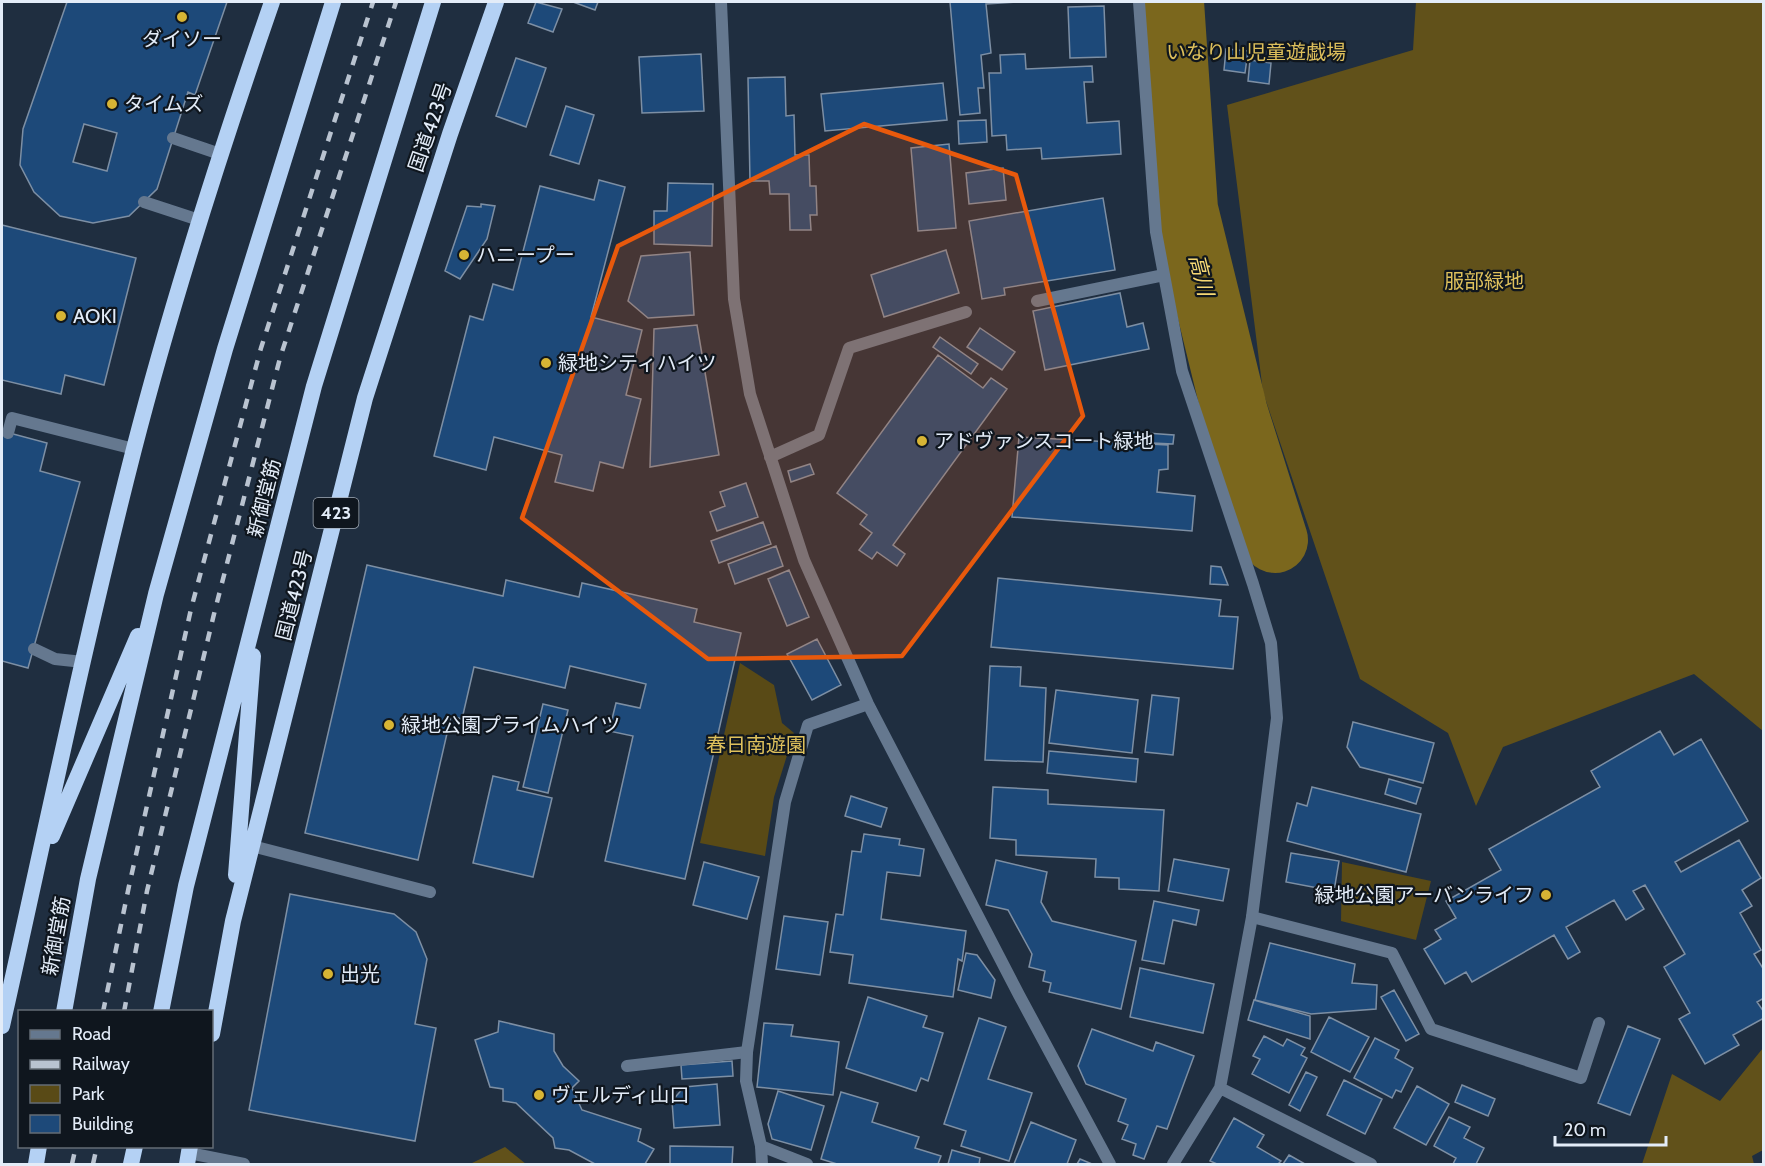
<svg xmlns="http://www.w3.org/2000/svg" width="1765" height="1166" viewBox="0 0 1765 1166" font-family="Cabin,'Noto Sans JP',sans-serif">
<rect width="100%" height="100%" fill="#1f2e40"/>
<!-- green -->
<path fill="#594a16" d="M 740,663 L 774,685 L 782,723 L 794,733 L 774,797 L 765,856 L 700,843 Z
M 1342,862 L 1431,881 L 1416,940 L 1341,921 Z"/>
<!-- forest -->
<path fill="#61511a" d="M 1416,2 L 1763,2 L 1763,731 L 1694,674 L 1503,747 L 1476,806 L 1448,733 L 1360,679 L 1263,392 L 1227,105 L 1413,50 Z
M 1763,1048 L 1763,1150 L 1752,1156 L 1754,1164 L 1642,1164 L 1672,1074 L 1720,1101 Z
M 505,1147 L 526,1164 L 470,1164 Z"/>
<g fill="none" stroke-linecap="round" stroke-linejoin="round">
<!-- river -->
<path stroke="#7b671d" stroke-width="66" d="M 1171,2 L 1185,209 L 1235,413 L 1275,540"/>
</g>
<!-- building -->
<path fill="#1d4979" stroke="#7d8fa4" stroke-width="1.5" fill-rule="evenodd" d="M 67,2 L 227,2 L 195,95 L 188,92 L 157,189 L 129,216 L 93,223 L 60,216 L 34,192 L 20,165 L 23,129 ZM 84,124 L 117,133 L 107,171 L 73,162 Z
M 536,2 L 562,9 L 553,32 L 528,23 Z
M 573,2 L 598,2 L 595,10 Z
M 950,2 L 1017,2 L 986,4 L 991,53 L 981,55 L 984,88 L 978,88 L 980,113 L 960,115 Z
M 1104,6 L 1106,57 L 1070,58 L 1068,7 Z
M 1226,49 L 1248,51 L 1245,73 L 1224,70 Z
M 701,54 L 704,111 L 642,113 L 639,57 Z
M 1025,54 L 1026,69 L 1092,66 L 1093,82 L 1084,82 L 1087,123 L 1119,121 L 1121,154 L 1042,159 L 1041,148 L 1007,150 L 1006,135 L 992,136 L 989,73 L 1001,73 L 1000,55 Z
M 516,58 L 546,68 L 526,127 L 496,116 Z
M 1250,60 L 1271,63 L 1269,84 L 1248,81 Z
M 785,77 L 786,116 L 794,115 L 795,155 L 809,155 L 810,186 L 816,186 L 817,215 L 810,215 L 811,230 L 790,230 L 789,194 L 770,194 L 769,181 L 750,181 L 748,78 Z
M 943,83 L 947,120 L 825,131 L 821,94 Z
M 566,106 L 594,115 L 579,164 L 550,155 Z
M 986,120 L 987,142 L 959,144 L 958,121 Z
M 949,144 L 956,228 L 918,231 L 911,148 Z
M 1003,168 L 1006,200 L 969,204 L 966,173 Z
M 599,180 L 625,187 L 591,317 L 642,330 L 626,395 L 641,399 L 623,468 L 600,462 L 593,491 L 555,482 L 562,455 L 494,437 L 486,470 L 434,456 L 470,316 L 483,320 L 493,284 L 513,290 L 540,186 L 594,200 Z
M 668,183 L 713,184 L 712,246 L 654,244 L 654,211 L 667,211 Z
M 1103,198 L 1115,270 L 1004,288 L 1005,295 L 982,299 L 969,221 Z
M 481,204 L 495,206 L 487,239 L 460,279 L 445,271 L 467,206 L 481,207 Z
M 2,225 L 136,258 L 104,385 L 65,375 L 61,394 L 2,380 Z
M 946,250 L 959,293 L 884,317 L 871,275 Z
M 690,252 L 694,315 L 648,318 L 628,301 L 641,256 Z
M 1120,293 L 1127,327 L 1143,323 L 1149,349 L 1045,370 L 1033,311 Z
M 697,325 L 719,455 L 650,467 L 654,329 Z
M 980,328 L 1015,352 L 1002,370 L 967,347 Z
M 940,337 L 978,364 L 971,374 L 933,347 Z
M 938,355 L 983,388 L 991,378 L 1007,389 L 893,545 L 905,554 L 897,566 L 877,552 L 872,559 L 859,550 L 872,533 L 860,524 L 867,515 L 837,493 Z
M 2,431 L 47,443 L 40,471 L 80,482 L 28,668 L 2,661 Z
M 1132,432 L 1174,435 L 1173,444 L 1131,442 Z
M 1019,437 L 1168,445 L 1168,469 L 1159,470 L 1157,492 L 1195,496 L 1192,531 L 1012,517 Z
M 810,464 L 814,474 L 791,482 L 788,471 Z
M 746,483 L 758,517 L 717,531 L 710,512 L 725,506 L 720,492 Z
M 763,522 L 771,544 L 719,563 L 711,541 Z
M 776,546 L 783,566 L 735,584 L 728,564 Z
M 367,565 L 503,596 L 506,580 L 579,597 L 582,583 L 697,609 L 694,622 L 741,633 L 685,879 L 605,861 L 633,736 L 609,731 L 616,703 L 640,708 L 646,684 L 570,666 L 565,688 L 474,667 L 462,719 L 451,716 L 418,860 L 305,833 Z
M 1211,566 L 1221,567 L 1228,585 L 1210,584 Z
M 789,570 L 809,617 L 787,626 L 768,579 Z
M 998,578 L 1221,600 L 1219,616 L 1238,617 L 1233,669 L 991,647 Z
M 817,639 L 841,685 L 812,700 L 787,654 Z
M 990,666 L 1021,667 L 1020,686 L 1046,688 L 1043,762 L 985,760 Z
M 1056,690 L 1138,700 L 1132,753 L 1049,743 Z
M 1152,695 L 1179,698 L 1173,755 L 1145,752 Z
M 543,704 L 568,710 L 548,793 L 523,787 Z
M 1353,722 L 1434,743 L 1423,783 L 1360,767 L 1347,747 Z
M 1660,731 L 1674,755 L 1701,739 L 1748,821 L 1675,862 L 1681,872 L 1739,840 L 1761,878 L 1742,890 L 1752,906 L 1740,913 L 1761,950 L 1754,954 L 1764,970 L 1764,998 L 1757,1002 L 1764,1012 L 1764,1018 L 1733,1035 L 1739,1045 L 1705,1064 L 1679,1019 L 1690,1013 L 1664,967 L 1685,954 L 1645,885 L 1633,891 L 1644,909 L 1626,920 L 1614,900 L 1566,927 L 1580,952 L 1568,959 L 1554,935 L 1472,982 L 1466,972 L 1445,984 L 1424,949 L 1441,939 L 1435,930 L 1456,918 L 1446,901 L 1501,870 L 1489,849 L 1600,787 L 1591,771 Z
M 1049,751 L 1138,759 L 1136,782 L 1047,773 Z
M 493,776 L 519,782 L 517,790 L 552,798 L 533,877 L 473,863 Z
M 1389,779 L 1421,788 L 1416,804 L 1385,794 Z
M 993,787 L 1048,790 L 1048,804 L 1164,810 L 1159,891 L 1119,889 L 1119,878 L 1095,877 L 1096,859 L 1016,855 L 1016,840 L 990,838 Z
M 1312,787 L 1421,814 L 1406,872 L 1287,841 L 1297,803 L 1307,806 Z
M 851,796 L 887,808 L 881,827 L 845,816 Z
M 864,834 L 900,839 L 899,845 L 924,849 L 920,876 L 887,872 L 881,919 L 966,931 L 962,961 L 958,959 L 953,997 L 849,983 L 853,955 L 830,952 L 836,914 L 843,915 L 852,851 L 861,852 Z
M 1291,853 L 1339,861 L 1334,891 L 1286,882 Z
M 1174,859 L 1229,869 L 1223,901 L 1168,891 Z
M 996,860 L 1047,872 L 1041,902 L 1052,921 L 1136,941 L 1121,1009 L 1049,992 L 1051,983 L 1043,981 L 1045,971 L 1029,967 L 1032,954 L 1008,910 L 986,905 Z
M 704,862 L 759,877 L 747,919 L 693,905 Z
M 290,894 L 394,914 L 416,932 L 427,959 L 415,1024 L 436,1028 L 415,1141 L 249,1110 Z
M 1154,901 L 1199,910 L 1196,925 L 1173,920 L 1164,964 L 1142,960 Z
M 784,916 L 828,922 L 820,975 L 776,969 Z
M 1270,943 L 1355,964 L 1352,983 L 1377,985 L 1376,1009 L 1311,1014 L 1255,1000 Z
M 966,953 L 977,955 L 995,980 L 991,998 L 958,990 Z
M 1140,968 L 1214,984 L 1203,1033 L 1130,1017 Z
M 1394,990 L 1419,1034 L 1406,1041 L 1381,997 Z
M 868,997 L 927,1016 L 923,1027 L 943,1033 L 928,1081 L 921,1078 L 916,1091 L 846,1068 Z
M 1254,1000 L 1310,1016 L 1310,1039 L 1248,1020 Z
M 1329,1017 L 1369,1037 L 1350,1072 L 1311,1052 Z
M 979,1018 L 1006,1027 L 988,1079 L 1032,1093 L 1009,1161 L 961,1146 L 966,1131 L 944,1124 Z
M 499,1021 L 554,1034 L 554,1051 L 563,1066 L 579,1081 L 572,1088 L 582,1110 L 641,1129 L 638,1141 L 654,1149 L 645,1164 L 595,1164 L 569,1150 L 555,1148 L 553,1138 L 516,1103 L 503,1101 L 503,1089 L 490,1087 L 475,1040 L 498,1032 Z
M 764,1023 L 793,1025 L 791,1036 L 839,1042 L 833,1095 L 757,1087 Z
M 1628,1026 L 1660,1039 L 1630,1115 L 1598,1103 Z
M 1092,1029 L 1153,1051 L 1156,1042 L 1194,1056 L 1167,1129 L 1157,1126 L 1144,1159 L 1133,1155 L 1136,1144 L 1122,1139 L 1128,1125 L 1118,1121 L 1126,1099 L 1086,1084 L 1078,1066 Z
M 1264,1036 L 1283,1046 L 1287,1039 L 1305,1048 L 1301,1055 L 1307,1058 L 1289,1093 L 1252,1074 L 1260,1059 L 1253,1056 Z
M 1375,1038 L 1399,1050 L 1395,1058 L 1413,1068 L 1401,1092 L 1396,1090 L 1392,1098 L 1354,1078 Z
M 732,1061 L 733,1076 L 682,1079 L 681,1065 Z
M 1306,1072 L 1317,1077 L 1300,1111 L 1289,1105 Z
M 1344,1080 L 1382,1099 L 1365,1134 L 1327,1115 Z
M 717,1084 L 720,1125 L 674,1128 L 672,1101 L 684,1087 Z
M 1462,1085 L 1495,1099 L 1488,1116 L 1455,1102 Z
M 1417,1086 L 1449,1104 L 1426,1145 L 1394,1128 Z
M 778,1091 L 824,1106 L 811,1150 L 772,1139 L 768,1124 Z
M 841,1092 L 878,1103 L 872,1122 L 919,1137 L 915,1148 L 941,1156 L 938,1164 L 837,1164 L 821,1159 Z
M 1449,1117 L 1470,1127 L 1464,1138 L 1484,1148 L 1476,1164 L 1453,1164 L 1456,1158 L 1434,1146 Z
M 1234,1118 L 1264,1135 L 1257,1147 L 1281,1161 L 1278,1164 L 1217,1164 L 1210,1161 Z
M 1031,1122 L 1076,1140 L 1067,1164 L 1014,1164 Z
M 670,1146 L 733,1147 L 732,1164 L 670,1164 Z
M 952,1150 L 980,1158 L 979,1164 L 948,1164 Z
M 1289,1155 L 1305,1164 L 1283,1164 Z
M 1080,1159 L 1092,1164 L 1077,1164 Z"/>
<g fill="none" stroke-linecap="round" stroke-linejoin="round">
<!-- service -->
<path stroke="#65788f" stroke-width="12" d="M 173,138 L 220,154
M 144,202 L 199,220
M 8,433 L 12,418 L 134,449
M 34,649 L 55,659 L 83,662
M 252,846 L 430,892
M 1252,917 L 1392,953 L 1431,1029 L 1581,1078 L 1599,1023
M 627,1066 L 747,1052
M 761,1146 L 807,1164"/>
<!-- minor -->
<path stroke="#65788f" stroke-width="12" d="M 721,2 L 734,299 L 750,394 L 804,560 L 868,704 L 1019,995 L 1110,1164
M 1139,2 L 1156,232 L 1182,371 L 1253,584 L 1271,643 L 1277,718 L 1252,917 L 1220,1088 L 1173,1164
M 1037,301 L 1164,275
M 770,457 L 819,435 L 849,348 L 966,312
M 1220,1088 L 1371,1164
M 189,1153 L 244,1164
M 762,1164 L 761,1146 L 746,1081 L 747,1052 L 785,802 L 808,725 L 868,704"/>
<!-- trunk -->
<path stroke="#b4d1f4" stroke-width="16" d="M 52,836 L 138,636
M 236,875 L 253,656
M 64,1012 L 88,879 L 156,594 L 225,349 L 333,2
M 161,1012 L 186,886 L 314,386 L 433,2
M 2,1026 C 45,834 85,640 134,449 C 173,298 221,149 272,2
M 212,1034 L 233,921 L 365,398 L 450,134 L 496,2
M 36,1164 L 39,1146
M 131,1164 L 135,1146
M 187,1164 L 190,1146"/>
<!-- rail -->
<path stroke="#b9c3d0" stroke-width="4.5" stroke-dasharray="10 10" stroke-linecap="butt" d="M 103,1012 L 129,886 L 191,609 L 261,348 L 373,2
M 124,1012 L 147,891 L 214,614 L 280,358 L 396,2
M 72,1164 L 76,1146
M 93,1164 L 97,1146"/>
</g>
<!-- marked area -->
<path fill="#e8590c" fill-opacity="0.2" stroke="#e8590c" stroke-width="4.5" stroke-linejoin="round" d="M 864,124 L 1016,175 L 1083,416 L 902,656 L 708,659 L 522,518 L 618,246 Z"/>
<!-- markers -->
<g fill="#d7b434" stroke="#0f161e" stroke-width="2">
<circle cx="182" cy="17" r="6"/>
<circle cx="112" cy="104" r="6"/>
<circle cx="464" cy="255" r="6"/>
<circle cx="61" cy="316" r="6"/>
<circle cx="546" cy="363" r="6"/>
<circle cx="922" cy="441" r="6"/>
<circle cx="389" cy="725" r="6"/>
<circle cx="1546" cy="895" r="6"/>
<circle cx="328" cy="974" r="6"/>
<circle cx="539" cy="1095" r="6"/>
</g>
<g text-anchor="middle" stroke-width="4.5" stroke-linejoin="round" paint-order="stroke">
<!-- shield labels -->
<rect fill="#0f161e" stroke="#a3acb7" stroke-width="1.5" x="313.5" y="498" width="45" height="30" rx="4.5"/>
<g font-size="18" font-weight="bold" fill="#e3ecf8">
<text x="336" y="519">423</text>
</g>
<!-- poi labels -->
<g font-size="20" fill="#e3ecf8" stroke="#0f161e" text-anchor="start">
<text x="182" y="46" text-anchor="middle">ダイソー</text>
<text x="124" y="111">タイムズ</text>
<text x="476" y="262">ハニープー</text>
<text x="73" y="323">AOKI</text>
<text x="558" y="370">緑地シティハイツ</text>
<text x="934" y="448">アドヴァンスコート緑地</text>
<text x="401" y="732">緑地公園プライムハイツ</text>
<text x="1534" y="902" text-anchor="end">緑地公園アーバンライフ</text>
<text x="340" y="981">出光</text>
<text x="551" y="1102">ヴェルディ山口</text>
</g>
<!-- park labels -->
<g font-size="20" fill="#dec05c" stroke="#0f161e">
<text x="1256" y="59">いなり山児童遊戯場</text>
<text x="1484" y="288">服部緑地</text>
<text x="756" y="752">春日南遊園</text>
</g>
<!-- street labels -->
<g font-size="20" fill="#e3ecf8" stroke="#0f161e">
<text transform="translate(430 127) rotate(-71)" y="7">国道423号</text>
<text transform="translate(264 498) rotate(-76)" y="7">新御堂筋</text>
<text transform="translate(294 595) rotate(-76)" y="7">国道423号</text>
<text transform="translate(56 936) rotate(-80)" y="7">新御堂筋</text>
</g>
<!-- water labels -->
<g font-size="21" font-style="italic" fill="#f6d874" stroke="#0f161e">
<text transform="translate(1201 275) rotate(76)" y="7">高川</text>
</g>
</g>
<!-- border -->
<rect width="1765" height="1166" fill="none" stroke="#e3ecf8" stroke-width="6"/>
<!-- legend -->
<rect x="18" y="1010" width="195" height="138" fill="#0f161e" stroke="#646c75" stroke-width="1.5"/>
<rect x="30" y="1030" width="30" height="9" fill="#65788f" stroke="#646c75" stroke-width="1.5"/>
<text x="72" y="1040" font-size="18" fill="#e3ecf8">Road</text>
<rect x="30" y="1060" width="30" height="9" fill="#b9c3d0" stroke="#646c75" stroke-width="1.5"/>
<text x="72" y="1070" font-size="18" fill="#e3ecf8">Railway</text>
<rect x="30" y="1085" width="30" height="18" fill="#594a16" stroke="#646c75" stroke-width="1.5"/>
<text x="72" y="1100" font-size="18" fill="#e3ecf8">Park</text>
<rect x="30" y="1115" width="30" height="18" fill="#1d4979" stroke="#646c75" stroke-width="1.5"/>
<text x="72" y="1130" font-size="18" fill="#e3ecf8">Building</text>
<!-- scale -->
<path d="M1555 1136v9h111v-9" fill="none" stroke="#e3ecf8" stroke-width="3"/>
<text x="1564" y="1136" font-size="18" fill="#e3ecf8" stroke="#0f161e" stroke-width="4.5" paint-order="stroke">20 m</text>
</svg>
